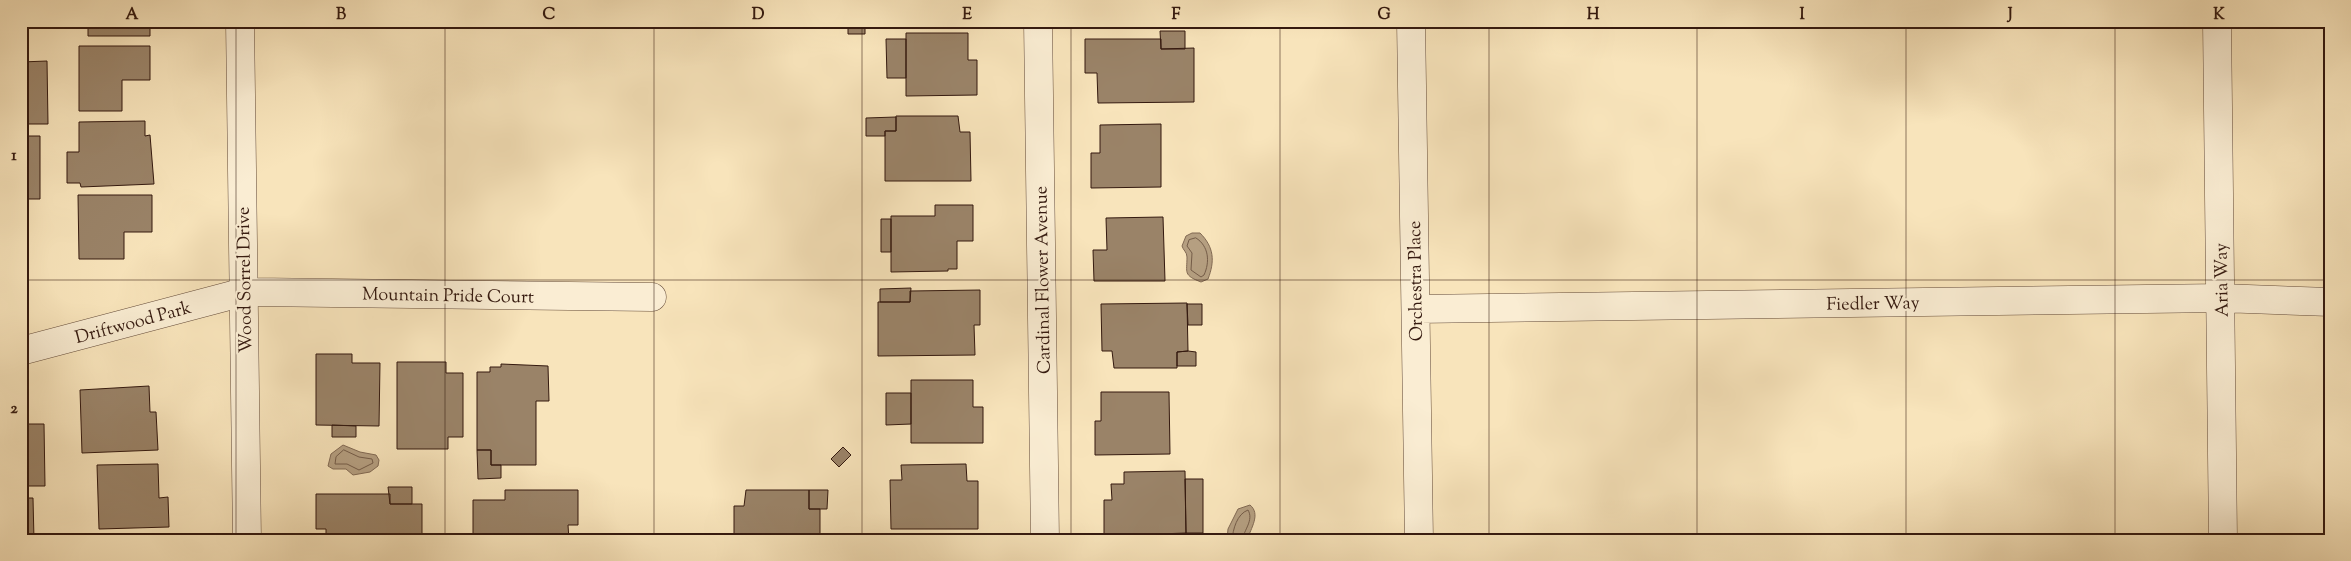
<svg xmlns="http://www.w3.org/2000/svg" width="2351" height="561" viewBox="0 0 2351 561" font-family="'Sorts Mill Goudy',serif">
<rect width="100%" height="100%" fill="#f8e4bb"/>
<filter id="stains"><feTurbulence type="fractalNoise" baseFrequency=".004" numOctaves="4"/><feColorMatrix values="0 0 0 0 .2 0 0 0 0 .09 0 0 0 0 .02 0 0 0 .5 -.17"/></filter>
<radialGradient id="worn" r=".72"><stop offset=".6" stop-color="#630" stop-opacity="0"/><stop offset="1" stop-color="#630" stop-opacity=".3"/></radialGradient>
<!-- water -->
<path fill="#b59f81" stroke="#816953" d="M 1192,233 L 1200,233 C 1214,247 1215,261 1208,279 L 1201,282 C 1183,275 1187,273 1187,257 C 1187,252 1183,250 1182,246 L 1186,236 Z
M 343,445 L 360,452 L 376,455 L 379,460 L 378,466 L 370,472 L 353,475 L 346,469 L 333,469 L 328,466 L 331,454 Z
M 1250,505 C 1261,514 1251,528 1247,540 L 1227,540 L 1228,529 L 1238,509 Z"/>
<g fill="none" stroke-linecap="round" stroke-linejoin="round">
<!-- shore -->
<path stroke="#745c48" stroke-width="1" d="M 1196,238 C 1209,246 1210,262 1204,275 L 1201,277 L 1191,270 L 1192,253 L 1187,246 L 1189,240 Z
M 344,450 L 359,457 L 372,459 L 373,463 L 359,470 L 347,464 L 335,464 L 336,457 Z
M 1232,540 C 1233,529 1237,514 1248,510 C 1254,520 1244,530 1242,540"/>
</g>
<!-- building -->
<path fill="#9a8368" stroke="#34190f" d="M 88,21 L 150,21 L 150,36 L 88,36 Z
M 848,21 L 865,21 L 865,34 L 848,34 Z
M 1090,21 L 1164,21 L 1164,25 L 1091,26 Z
M 1160,31 L 1185,31 L 1185,49 L 1161,49 Z
M 906,33 L 968,33 L 968,60 L 977,60 L 977,95 L 906,96 Z
M 886,39 L 906,39 L 906,78 L 887,78 Z
M 1085,39 L 1161,39 L 1161,49 L 1194,48 L 1194,102 L 1098,103 L 1097,73 L 1085,73 Z
M 79,46 L 150,46 L 150,80 L 122,80 L 122,111 L 79,111 Z
M 47,61 L 48,124 L 21,124 L 21,62 Z
M 896,116 L 958,116 L 960,132 L 970,132 L 971,181 L 885,181 L 885,131 L 896,131 Z
M 896,117 L 896,131 L 885,131 L 885,136 L 866,136 L 866,118 Z
M 145,121 L 145,136 L 150,135 L 154,184 L 81,187 L 80,183 L 67,183 L 67,152 L 79,152 L 79,122 Z
M 1161,124 L 1161,187 L 1091,188 L 1091,153 L 1100,153 L 1100,125 Z
M 21,136 L 40,136 L 40,199 L 21,199 Z
M 78,195 L 152,195 L 152,232 L 124,232 L 124,259 L 79,259 Z
M 935,205 L 973,205 L 973,241 L 957,241 L 957,269 L 948,269 L 948,271 L 891,272 L 891,216 L 935,216 Z
M 21,212 L 28,212 L 28,273 L 21,273 Z
M 1163,217 L 1165,281 L 1094,281 L 1093,250 L 1107,250 L 1106,218 Z
M 881,219 L 891,219 L 891,252 L 881,252 Z
M 911,288 L 910,302 L 880,302 L 880,289 Z
M 980,290 L 980,325 L 974,325 L 975,355 L 878,356 L 878,302 L 910,302 L 910,291 Z
M 1187,303 L 1188,351 L 1177,352 L 1177,368 L 1114,368 L 1112,351 L 1102,351 L 1101,304 Z
M 1187,304 L 1202,304 L 1202,325 L 1188,325 Z
M 1188,351 L 1196,352 L 1196,366 L 1177,366 L 1177,352 Z
M 316,354 L 352,354 L 352,363 L 380,363 L 379,426 L 316,425 Z
M 397,362 L 446,362 L 446,373 L 463,373 L 463,437 L 448,437 L 448,449 L 397,449 Z
M 501,364 L 548,366 L 549,401 L 536,401 L 536,465 L 491,465 L 491,450 L 477,450 L 477,372 L 490,372 L 490,367 L 501,367 Z
M 911,380 L 973,380 L 973,407 L 983,407 L 983,443 L 911,443 Z
M 149,386 L 150,412 L 156,412 L 158,450 L 82,453 L 80,390 Z
M 1101,392 L 1169,392 L 1170,454 L 1095,455 L 1095,421 L 1101,421 Z
M 886,393 L 911,393 L 911,424 L 886,425 Z
M 21,424 L 44,424 L 45,486 L 21,486 Z
M 332,425 L 356,426 L 356,437 L 332,437 Z
M 843,447 L 851,455 L 839,467 L 831,459 Z
M 477,450 L 491,450 L 491,465 L 501,465 L 501,478 L 478,479 Z
M 158,464 L 159,498 L 168,497 L 169,527 L 99,529 L 97,465 Z
M 966,464 L 967,481 L 978,481 L 978,529 L 891,529 L 890,480 L 902,480 L 901,465 Z
M 1185,471 L 1186,533 L 1104,536 L 1104,500 L 1112,500 L 1111,484 L 1124,484 L 1124,472 Z
M 1185,479 L 1203,479 L 1203,533 L 1186,533 Z
M 388,487 L 412,487 L 412,504 L 390,504 Z
M 505,490 L 578,490 L 578,525 L 568,525 L 569,540 L 473,540 L 473,500 L 505,500 Z
M 746,490 L 809,490 L 809,509 L 820,509 L 820,540 L 734,540 L 734,506 L 744,506 Z
M 809,490 L 828,490 L 827,509 L 809,509 Z
M 316,494 L 390,494 L 390,504 L 422,504 L 422,540 L 326,540 L 326,529 L 316,529 Z
M 21,498 L 33,498 L 34,540 L 21,540 Z"/>
<g fill="none" stroke-linecap="round" stroke-linejoin="round">
<defs>
<path id="street" d="M 240,21 L 247,540
M 1038,21 L 1045,540
M 1411,21 L 1419,540
M 2217,21 L 2223,540
M 1416,309 L 2221,298 L 2330,302
M 21,351 L 244,292 L 652,297"/>
</defs>
<!-- street casing -->
<use href="#street" stroke="#654c3a" stroke-width="29"/>
<!-- street -->
<use href="#street" stroke="#faedd3" stroke-width="28"/>
</g>
<!-- grid -->
<path fill="none" stroke="#34190f" stroke-width="1" stroke-opacity="0.55" d="M 236,21 L 236,540M 445,21 L 445,540M 654,21 L 654,540M 862,21 L 862,540M 1071,21 L 1071,540M 1280,21 L 1280,540M 1489,21 L 1489,540M 1697,21 L 1697,540M 1906,21 L 1906,540M 2115,21 L 2115,540M 21,280 L 2330,280"/>
<g text-anchor="middle" stroke-width="4.5" stroke-linejoin="round" paint-order="stroke">
<!-- street labels -->
<g font-size="18" fill="#34190f" stroke="#faedd3">
<text transform="translate(244 280) rotate(-91)" y="6">Wood Sorrel Drive</text>
<text transform="translate(1042 280) rotate(-91)" y="6">Cardinal Flower Avenue</text>
<text transform="translate(2221 280) rotate(-91)" y="6">Aria Way</text>
<text transform="translate(1415 281) rotate(-91)" y="6">Orchestra Place</text>
<text transform="translate(448 295) rotate(1)" y="6">Mountain Pride Court</text>
<text transform="translate(1873 303) rotate(-1)" y="6">Fiedler Way</text>
<text transform="translate(133 322) rotate(-15)" y="6">Driftwood Park</text>
</g>
</g>
<!-- margin -->
<rect width="2351" height="561" fill="none" stroke="#f8e4bb" stroke-width="55"/>
<rect x="28" y="28" width="2296" height="506" fill="none" stroke="#34190f" stroke-width="2"/>
<g font-size="16" text-anchor="middle" font-weight="bold" fill="#34190f">
<text x="132" y="19">A</text>
<text x="341" y="19">B</text>
<text x="549" y="19">C</text>
<text x="758" y="19">D</text>
<text x="967" y="19">E</text>
<text x="1176" y="19">F</text>
<text x="1384" y="19">G</text>
<text x="1593" y="19">H</text>
<text x="1802" y="19">I</text>
<text x="2010" y="19">J</text>
<text x="2219" y="19">K</text>
<text x="14" y="160">1</text>
<text x="14" y="413">2</text>
</g>
<rect width="100%" height="100%" filter="url(#stains)"/>
<rect width="100%" height="100%" fill="url(#worn)"/>
</svg>
